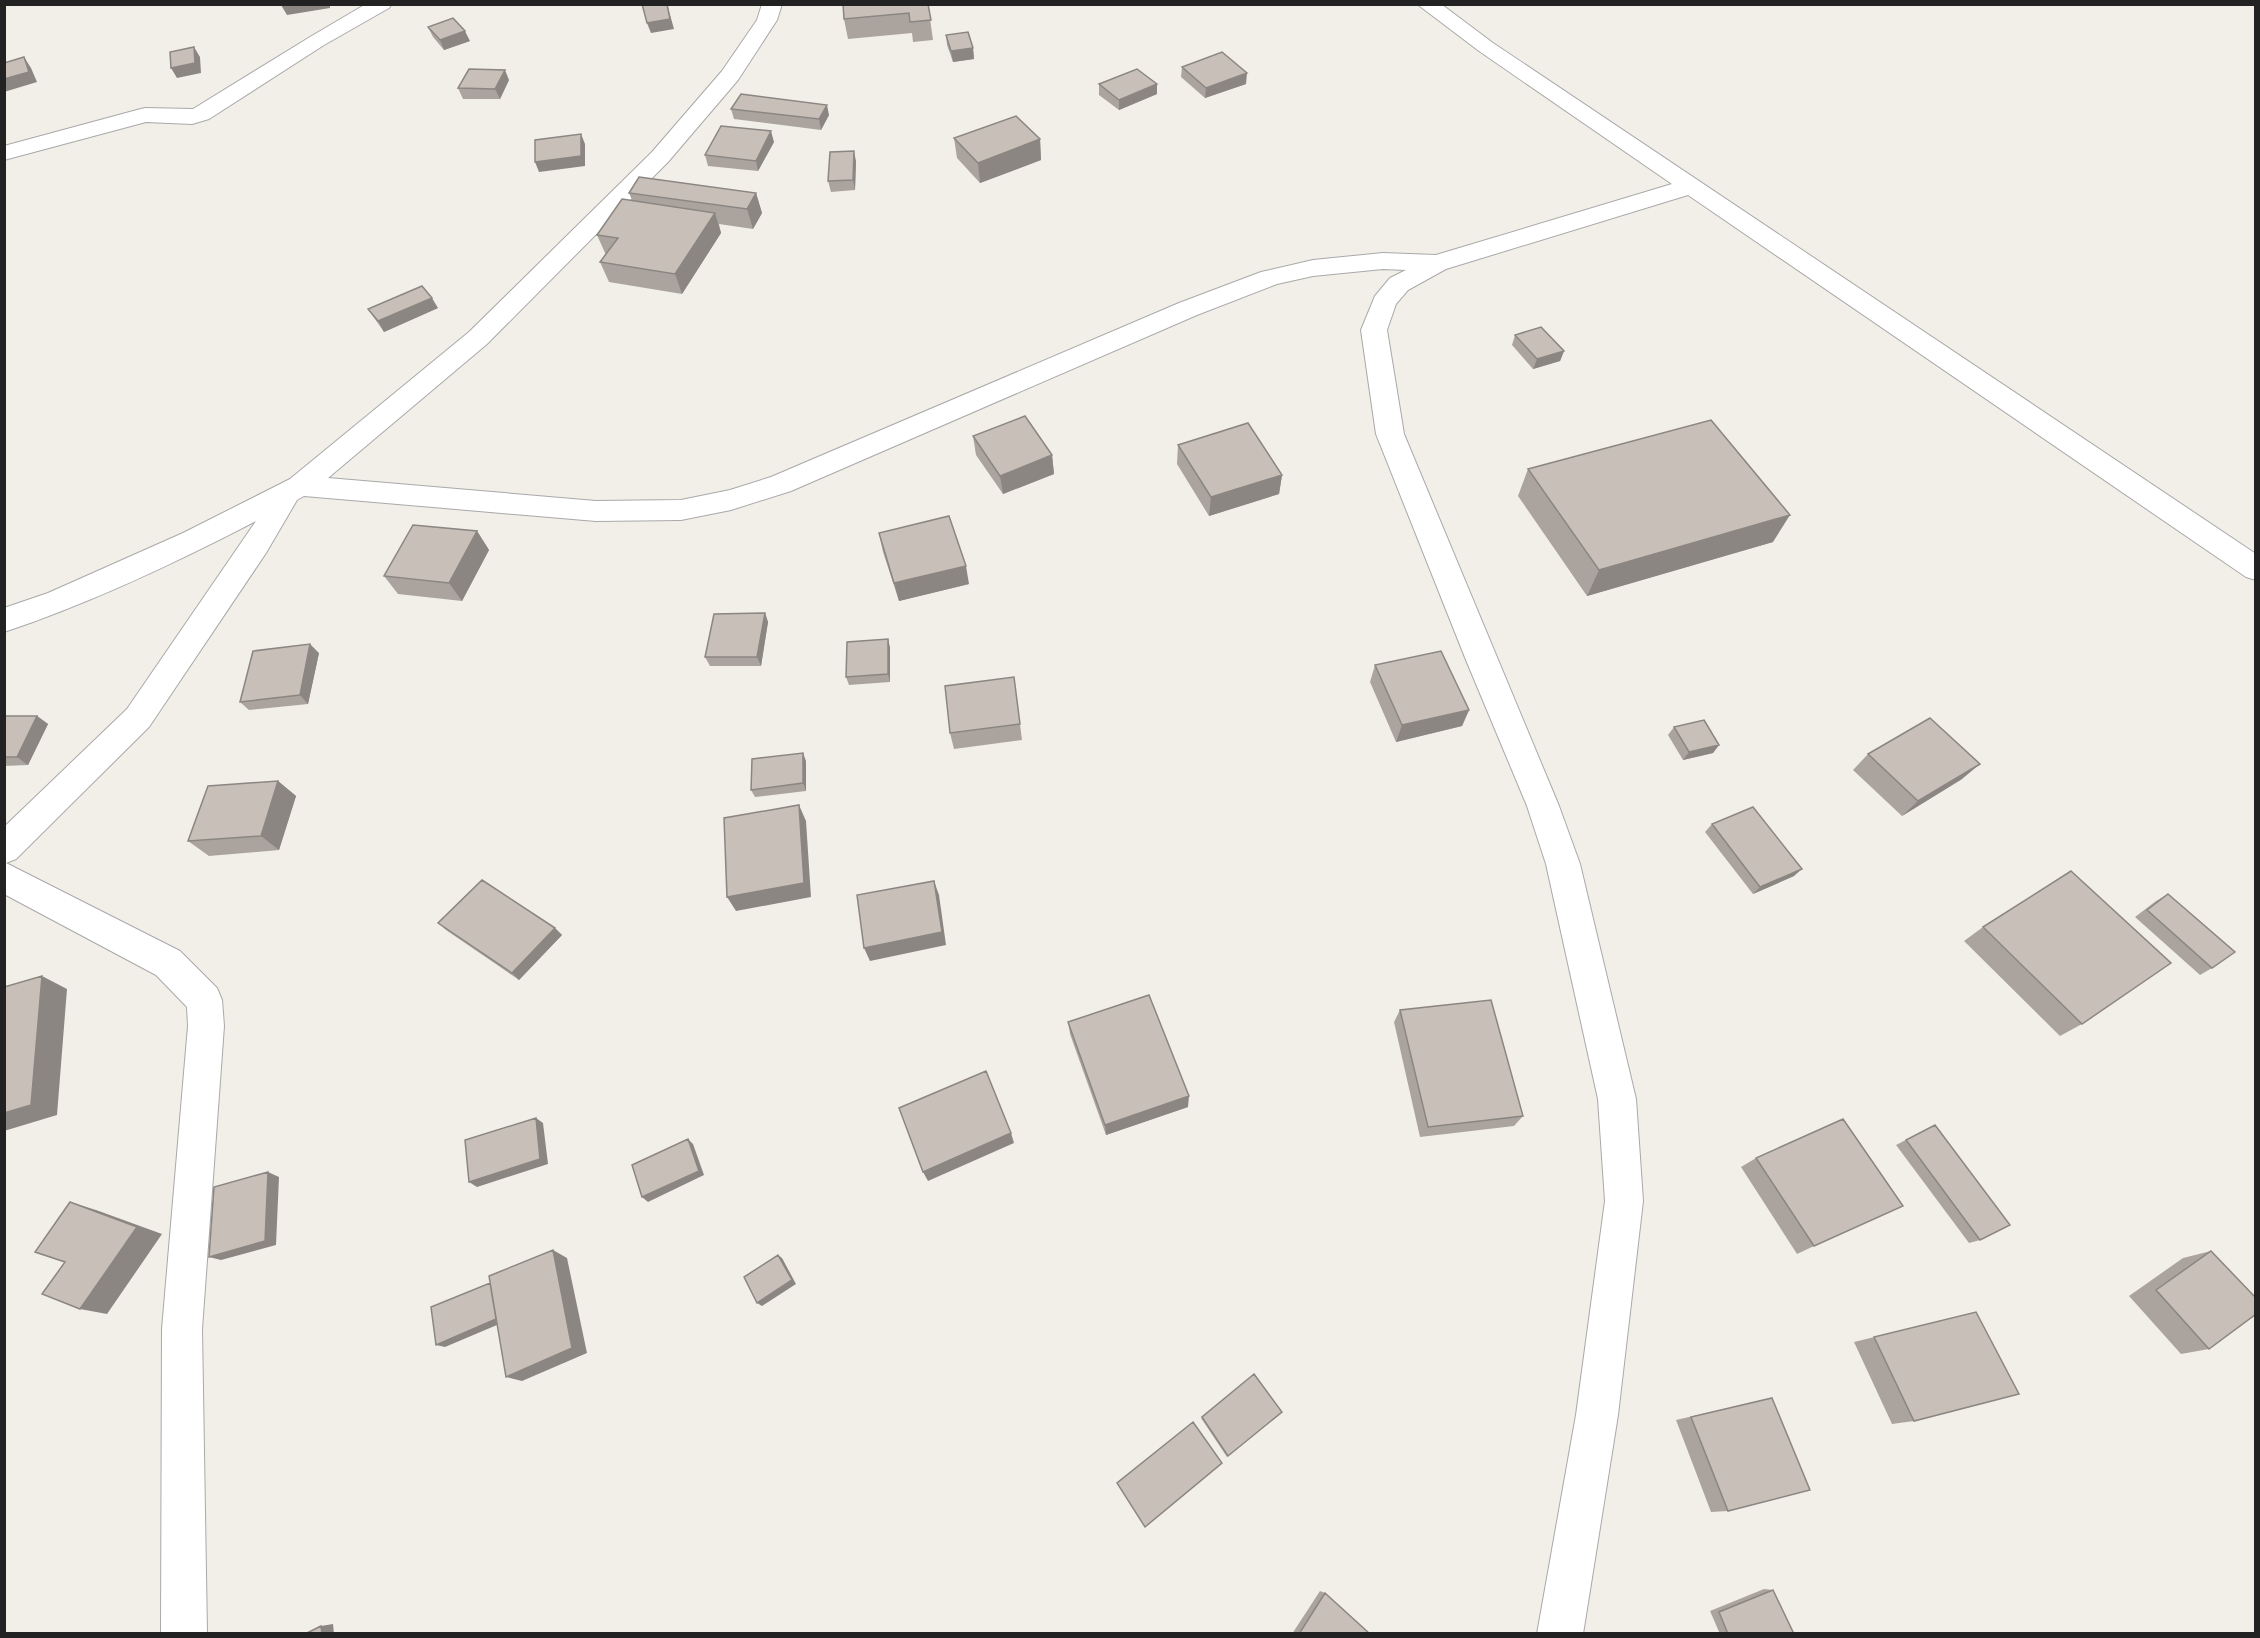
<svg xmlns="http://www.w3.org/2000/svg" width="2260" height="1638" viewBox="0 0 2260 1638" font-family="Overpass,sans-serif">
<rect width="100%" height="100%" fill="#f2efe9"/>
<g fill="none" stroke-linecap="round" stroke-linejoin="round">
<defs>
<path id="minor" d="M 366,4 L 392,4 L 389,8 L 324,45 L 209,119 L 192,124 L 146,122 L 4,160 L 4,146 L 137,110 L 145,108 L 193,109 L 310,37 Z
M 762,4 L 782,4 L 777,20 L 738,80 L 668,162 L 487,344 L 328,478 L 596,501 L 681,500 L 730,490 L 771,477 L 1179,303 L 1261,272 L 1313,260 L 1383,253 L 1436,255 L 1672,184 L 1479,51 L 1417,4 L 1441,4 L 1493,43 L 2256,554 L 2256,580 L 2246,577 L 1688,195 L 1446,269 L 1408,290 L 1396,304 L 1387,330 L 1404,434 L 1559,806 L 1580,864 L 1636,1099 L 1643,1201 L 1618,1415 L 1583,1634 L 1537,1634 L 1576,1415 L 1605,1201 L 1598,1099 L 1546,864 L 1527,806 L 1466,660 L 1376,434 L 1361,330 L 1375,296 L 1390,278 L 1406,270 L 1383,269 L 1313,276 L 1277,284 L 1197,315 L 791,491 L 731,510 L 681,520 L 596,521 L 304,496 L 297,500 L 266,553 L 149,727 L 16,859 L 6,863 L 180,951 L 217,988 L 222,1000 L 224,1026 L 202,1329 L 207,1634 L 161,1634 L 162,1329 L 188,1026 L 187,1007 L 156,975 L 4,894 L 4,827 L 127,709 L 256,521 C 175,563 91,603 4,632 L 4,608 L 48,593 L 183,533 L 290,479 L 469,332 L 652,152 L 722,71 L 757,20 Z"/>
</defs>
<!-- minor casing -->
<use href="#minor" stroke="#a9a9a9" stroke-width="2"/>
<!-- minor -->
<use href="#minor" fill="#fff" fill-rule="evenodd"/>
</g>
<!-- wall -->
<path fill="#aba49e" d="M 928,4 L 933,40 L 913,42 L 912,33 L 848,39 L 844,19 Z
M 428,27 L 470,41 L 444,50 L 433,37 Z
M 946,35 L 973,48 L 974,59 L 953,62 L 947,45 Z
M 1182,67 L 1246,84 L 1205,98 L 1181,77 Z
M 509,80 L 500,99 L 463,99 L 458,88 Z
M 1099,84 L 1157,84 L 1157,94 L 1119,110 L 1099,95 Z
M 731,109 L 829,115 L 821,130 L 734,119 Z
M 954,138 L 1040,139 L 1041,160 L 980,183 L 957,158 Z
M 774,142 L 758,171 L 708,166 L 705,155 Z
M 856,161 L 855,190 L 831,192 L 828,181 Z
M 629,193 L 756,193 L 762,213 L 753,229 L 719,224 L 721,233 L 682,294 L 609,282 L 600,262 L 606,255 L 597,235 L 632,200 Z
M 438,308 L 384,332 L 368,309 Z
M 1515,335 L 1564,351 L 1560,361 L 1533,369 L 1512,345 Z
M 973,436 L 1052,455 L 1054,474 L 1003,494 L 976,455 Z
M 1178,445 L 1282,475 L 1279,494 L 1209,516 L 1177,464 Z
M 1528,469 L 1773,542 L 1587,596 L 1518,496 Z
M 477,531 L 489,550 L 462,601 L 398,594 L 384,576 Z
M 879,533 L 969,584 L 899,601 L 883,552 Z
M 765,613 L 768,622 L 761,666 L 710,666 L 705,657 Z
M 888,639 L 890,648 L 890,682 L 849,685 L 846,677 Z
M 319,653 L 308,704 L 249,710 L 240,702 Z
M 1375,665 L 1469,710 L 1462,726 L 1396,742 L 1370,682 Z
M 1014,677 L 1022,740 L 954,749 L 950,733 Z
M 4,716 L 37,716 L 48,724 L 28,765 L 4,766 Z
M 1674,727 L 1719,745 L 1713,753 L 1683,760 L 1668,735 Z
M 1868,754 L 1962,779 L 1902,816 L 1853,770 Z
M 806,761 L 806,791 L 755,797 L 751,790 Z
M 278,781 L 296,796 L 279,850 L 209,856 L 188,841 Z
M 1712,824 L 1794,876 L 1753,894 L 1705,832 Z
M 2168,894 L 2212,968 L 2200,975 L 2135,917 L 2156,901 Z
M 438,923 L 555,928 L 562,935 L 519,980 L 446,930 Z
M 1983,927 L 2082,1024 L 2060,1036 L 1964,941 Z
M 1400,1010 L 1523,1116 L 1514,1126 L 1420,1137 L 1394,1022 Z
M 1068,1022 L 1188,1107 L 1106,1135 L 1070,1034 Z
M 1935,1125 L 1980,1240 L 1969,1243 L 1896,1145 Z
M 1756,1158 L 1814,1246 L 1797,1254 L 1741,1167 Z
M 2211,1251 L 2209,1349 L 2181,1354 L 2129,1296 L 2183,1258 Z
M 1976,1312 L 1914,1421 L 1892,1424 L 1854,1342 Z
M 1754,1402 L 1728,1511 L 1711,1512 L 1676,1420 Z
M 1282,1412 L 1227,1457 L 1201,1418 L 1202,1417 Z
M 1764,1589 L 1773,1590 L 1794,1634 L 1720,1634 L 1710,1611 Z
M 1320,1591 L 1325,1593 L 1370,1634 L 1292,1634 Z"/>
<!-- shaded-wall -->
<path fill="#8b8681" d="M 330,4 L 330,8 L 287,15 L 281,5 Z
M 667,4 L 674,29 L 651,33 L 647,23 Z
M 465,31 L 470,41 L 444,50 L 440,40 Z
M 194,47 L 200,57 L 201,73 L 177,78 L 171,68 Z
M 973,48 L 974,59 L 953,62 L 951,51 Z
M 24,57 L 31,68 L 37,82 L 4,92 L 4,79 Z
M 505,70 L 509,80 L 500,99 L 495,89 Z
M 1247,73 L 1246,84 L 1205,98 L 1206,88 Z
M 1157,84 L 1157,94 L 1119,110 L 1119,100 Z
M 827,105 L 829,115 L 821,130 L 819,119 Z
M 771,131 L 774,142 L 758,171 L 756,161 Z
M 581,134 L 585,144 L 585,166 L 539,172 L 535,162 Z
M 1040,139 L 1041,160 L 980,183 L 978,163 Z
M 854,151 L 856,161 L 855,190 L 853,180 Z
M 756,193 L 762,213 L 753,229 L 747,209 Z
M 715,213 L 721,233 L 682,294 L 675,274 Z
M 432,298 L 438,308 L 384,332 L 378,321 Z
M 1564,351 L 1560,361 L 1533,369 L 1537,359 Z
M 1052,455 L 1054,474 L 1003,494 L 1000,476 Z
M 1282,475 L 1279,494 L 1209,516 L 1211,497 Z
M 1790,515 L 1773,542 L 1587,596 L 1599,570 Z
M 477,531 L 489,550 L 462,601 L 449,583 Z
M 966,566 L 969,584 L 899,601 L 894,583 Z
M 765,613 L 768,622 L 761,666 L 757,657 Z
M 888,639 L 890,648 L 890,682 L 888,674 Z
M 310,644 L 319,653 L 308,704 L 300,695 Z
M 1469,710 L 1462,726 L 1396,742 L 1402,725 Z
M 37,716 L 48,724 L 28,765 L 17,757 Z
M 1719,745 L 1713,753 L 1683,760 L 1689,752 Z
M 803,753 L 806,761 L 806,791 L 803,783 Z
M 1980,764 L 1962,779 L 1902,816 L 1918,801 Z
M 278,781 L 296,796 L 279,850 L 261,836 Z
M 799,805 L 806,821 L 811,897 L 736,911 L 727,897 Z
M 1802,869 L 1794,876 L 1753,894 L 1760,887 Z
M 934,881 L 939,895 L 946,945 L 870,961 L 864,948 Z
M 555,928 L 562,935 L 519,980 L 512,973 Z
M 42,976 L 67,989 L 57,1115 L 4,1131 L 4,1113 Z
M 1189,1096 L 1188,1107 L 1106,1135 L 1105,1125 Z
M 536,1118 L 543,1123 L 548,1164 L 477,1187 L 469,1182 Z
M 1011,1133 L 1014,1143 L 928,1181 L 923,1172 Z
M 688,1139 L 693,1144 L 704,1175 L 648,1202 L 642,1197 Z
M 268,1172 L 279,1177 L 276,1245 L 221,1260 L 209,1257 Z
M 70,1202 L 96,1210 L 162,1234 L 107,1314 L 80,1309 Z
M 553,1250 L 567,1258 L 587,1353 L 522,1381 L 506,1377 Z
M 778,1255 L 782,1258 L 796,1284 L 762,1306 L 757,1303 Z
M 497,1280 L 511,1319 L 445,1347 L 436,1345 Z
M 333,1624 L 334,1634 L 322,1634 L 321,1626 Z"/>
<!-- building -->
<path fill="#c7bfb8" stroke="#8b8681" stroke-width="1.5" d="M 642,4 L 667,4 L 670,19 L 647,23 Z
M 843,4 L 928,4 L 931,20 L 910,22 L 909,13 L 844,19 Z
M 453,18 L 465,31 L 440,40 L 428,27 Z
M 968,32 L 973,48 L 951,51 L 946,35 Z
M 194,47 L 195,63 L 171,68 L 170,52 Z
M 1222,52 L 1247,73 L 1206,88 L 1182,67 Z
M 24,57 L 29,72 L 4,79 L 4,63 Z
M 469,69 L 505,70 L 495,89 L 458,88 Z
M 1137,69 L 1157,84 L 1119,100 L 1099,84 Z
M 741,94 L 827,105 L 819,119 L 731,109 Z
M 1016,116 L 1040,139 L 978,163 L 954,138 Z
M 721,126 L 771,131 L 756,161 L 705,155 Z
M 581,134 L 581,156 L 535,162 L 535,140 Z
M 854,151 L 853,180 L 828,181 L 830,152 Z
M 639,177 L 756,193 L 747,209 L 629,193 Z
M 622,199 L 715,213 L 675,274 L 600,262 L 618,238 L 597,235 Z
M 422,286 L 432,298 L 378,321 L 368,309 Z
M 1541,327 L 1564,351 L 1537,359 L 1515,335 Z
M 1025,416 L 1052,455 L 1000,476 L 973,436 Z
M 1711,420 L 1790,515 L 1599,570 L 1528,469 Z
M 1248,423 L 1282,475 L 1211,497 L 1178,445 Z
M 949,516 L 966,566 L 894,583 L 879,533 Z
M 413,525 L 477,531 L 449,583 L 384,576 Z
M 765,613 L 757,657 L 705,657 L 714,614 Z
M 888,639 L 888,674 L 846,677 L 847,642 Z
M 310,644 L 300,695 L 240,702 L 253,651 Z
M 1441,651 L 1469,710 L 1402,725 L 1375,665 Z
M 1014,677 L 1020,724 L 950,733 L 945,686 Z
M 4,716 L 37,716 L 17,757 L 4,757 Z
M 1930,718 L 1980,764 L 1918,801 L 1868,754 Z
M 1704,720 L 1719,745 L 1689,752 L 1674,727 Z
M 803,753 L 803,783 L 751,790 L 752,759 Z
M 278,781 L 261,836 L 188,841 L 208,786 Z
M 799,805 L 804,883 L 727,897 L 724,818 Z
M 1753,807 L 1802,869 L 1760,887 L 1712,824 Z
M 2071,871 L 2171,963 L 2082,1024 L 1983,927 Z
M 482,880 L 555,928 L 512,973 L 438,923 Z
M 934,881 L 942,932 L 864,948 L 857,895 Z
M 2168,894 L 2235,952 L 2212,968 L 2147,910 Z
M 42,976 L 31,1105 L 4,1113 L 4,987 Z
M 1149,995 L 1189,1096 L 1105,1125 L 1068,1022 Z
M 1491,1000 L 1523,1116 L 1428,1127 L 1400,1010 Z
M 986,1071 L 1011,1133 L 923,1172 L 899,1108 Z
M 536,1118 L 540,1159 L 469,1182 L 465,1140 Z
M 1843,1119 L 1903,1206 L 1814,1246 L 1756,1158 Z
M 1935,1125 L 2010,1225 L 1980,1240 L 1906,1140 Z
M 688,1139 L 699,1171 L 642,1197 L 632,1165 Z
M 268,1172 L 265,1241 L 209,1257 L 214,1187 Z
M 70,1202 L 137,1227 L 80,1309 L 42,1294 L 65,1262 L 35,1252 Z
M 553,1250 L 572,1348 L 506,1377 L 489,1276 Z
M 2211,1251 L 2256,1298 L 2256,1314 L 2209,1349 L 2156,1290 Z
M 778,1255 L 792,1280 L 757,1303 L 744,1277 Z
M 490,1283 L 496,1319 L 436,1345 L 431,1307 Z
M 1976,1312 L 2019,1394 L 1914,1421 L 1874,1337 Z
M 1254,1374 L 1282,1412 L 1228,1456 L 1202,1417 Z
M 1772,1398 L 1810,1490 L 1728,1511 L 1691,1417 Z
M 1193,1422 L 1222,1463 L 1145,1527 L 1117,1483 Z
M 1773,1590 L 1794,1634 L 1728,1634 L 1719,1612 Z
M 1325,1593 L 1370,1634 L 1299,1634 Z
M 321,1626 L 322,1634 L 305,1634 Z"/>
<!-- border -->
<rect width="2260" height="1638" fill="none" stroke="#222222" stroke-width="12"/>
</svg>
